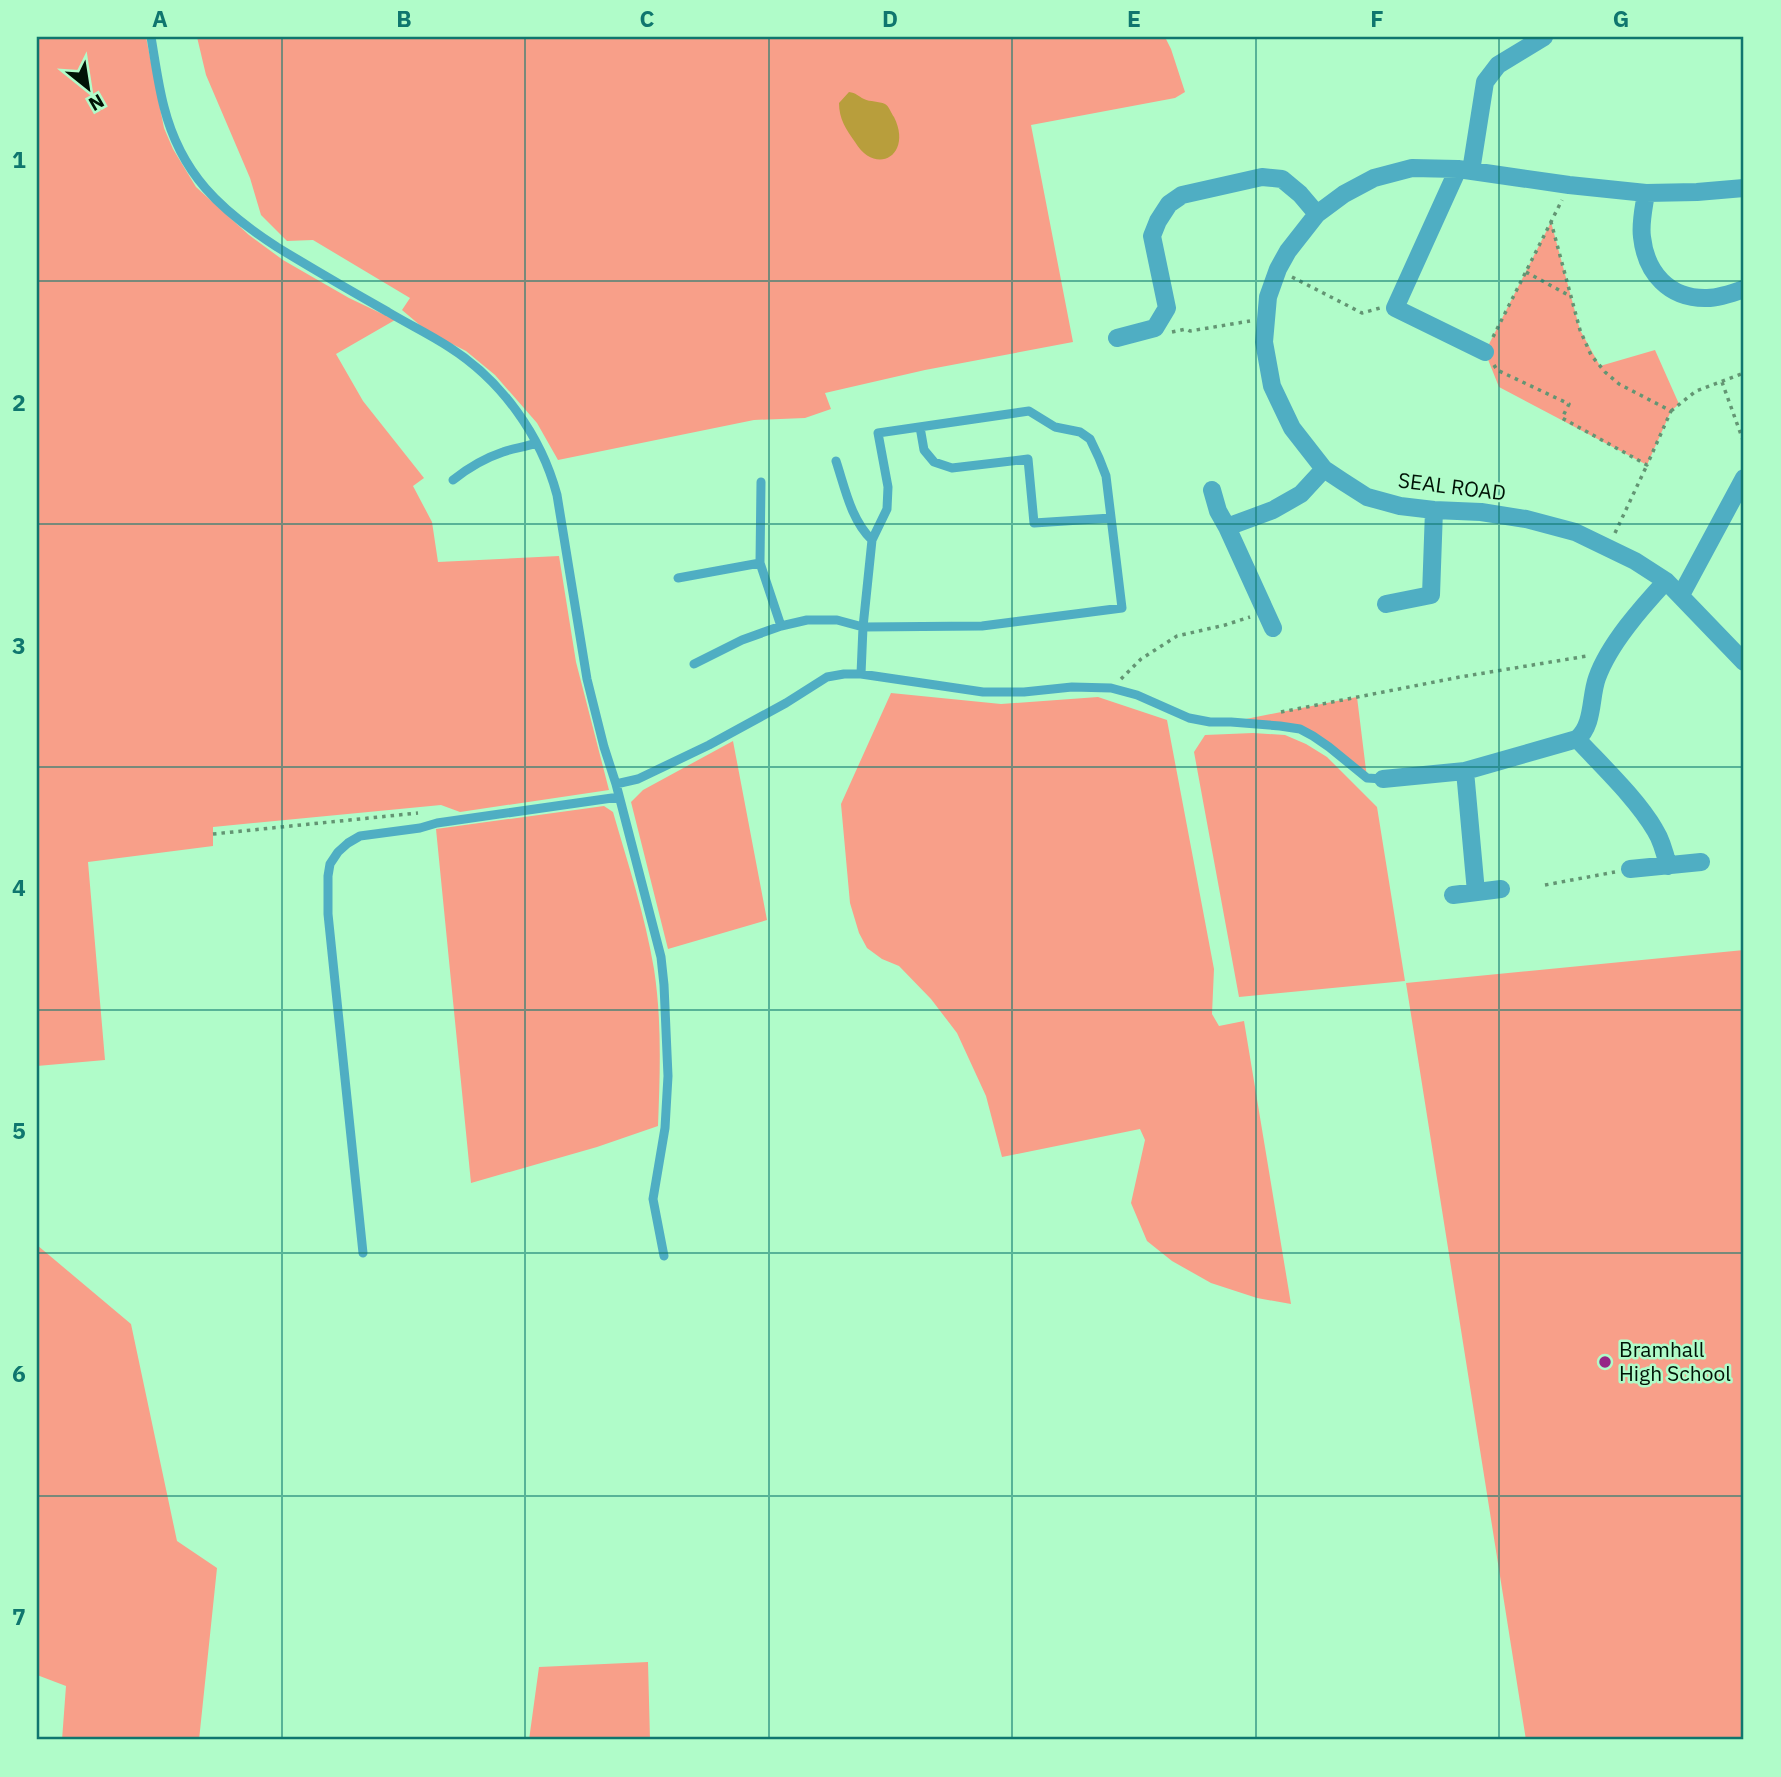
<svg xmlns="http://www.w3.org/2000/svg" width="1781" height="1777" viewBox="0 0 1781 1777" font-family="'IBM Plex Sans',sans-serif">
<rect width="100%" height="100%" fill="#b0fcc9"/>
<!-- green -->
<path fill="#f89f89" d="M 37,37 L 146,37 L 164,128 L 173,149 L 196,187 L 249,235 L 283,260 L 349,298 L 395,320 L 336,354 L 363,401 L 424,478 L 413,486 L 432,522 L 438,562 L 559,556 L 576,662 L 609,790 L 460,812 L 441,805 L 213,827 L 213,846 L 88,862 L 105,1060 L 37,1066 Z
M 197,37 L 1165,37 L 1171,49 L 1185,92 L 1175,98 L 1031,125 L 1073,342 L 925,370 L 825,393 L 831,409 L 805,418 L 754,420 L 558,460 L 537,423 L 495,375 L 466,351 L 428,332 L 402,310 L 410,298 L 313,240 L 287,241 L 261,215 L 250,178 L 206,75 Z
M 1551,222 L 1580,330 L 1600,366 L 1655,350 L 1679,404 L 1671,411 L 1647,465 L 1499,387 L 1485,352 Z
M 891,693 L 1001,704 L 1098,697 L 1167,720 L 1214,969 L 1212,1014 L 1219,1026 L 1244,1021 L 1291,1304 L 1257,1298 L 1211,1283 L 1172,1261 L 1147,1241 L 1131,1203 L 1145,1140 L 1140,1129 L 1002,1157 L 986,1096 L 957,1033 L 931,999 L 899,966 L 882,959 L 867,948 L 859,933 L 850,903 L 841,804 Z
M 1357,697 L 1367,778 L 1300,729 L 1231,722 Z
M 1253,733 L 1285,735 L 1306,744 L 1327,757 L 1377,807 L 1405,981 L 1239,997 L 1194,752 L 1205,735 Z
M 733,741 L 767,920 L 668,949 L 631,802 L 643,790 Z
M 604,806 L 613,812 C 628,864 645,915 654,969 C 662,1021 660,1073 658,1126 L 597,1147 L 471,1183 L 436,829 Z
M 1744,950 L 1744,1740 L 1526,1740 L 1406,983 Z
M 37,1245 L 131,1324 L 177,1541 L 217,1568 L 199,1740 L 62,1740 L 66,1686 L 37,1675 Z
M 648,1662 L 650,1740 L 529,1740 L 539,1667 Z"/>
<!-- water -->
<path fill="#b89e3c" d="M 849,92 C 856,93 858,96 864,99 C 870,102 879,101 885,104 C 889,106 891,113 894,117 C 913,155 876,177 855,142 C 846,129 839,119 839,103 Z"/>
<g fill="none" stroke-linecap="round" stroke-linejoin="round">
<!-- path -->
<path stroke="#639573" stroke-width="3.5" stroke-dasharray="3.5 5" stroke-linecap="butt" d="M 1526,272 L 1570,296
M 1292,277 L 1362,313 L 1380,308
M 1172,332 L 1186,329 L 1190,331 L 1250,321
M 1493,337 L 1562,200
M 1494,365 L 1497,370 L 1569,404 L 1562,418 L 1647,465 L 1671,411 L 1619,384 L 1605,372 L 1591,355 L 1580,330 L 1551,222
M 1722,382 L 1744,443
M 1671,411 L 1696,391 L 1744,373
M 1615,533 L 1647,465
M 1121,679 L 1141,659 L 1177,636 L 1225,625 L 1250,617
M 1281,712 L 1460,677 L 1587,656
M 213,834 L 418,813
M 1545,885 L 1615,872"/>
<!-- service -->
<path stroke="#4faec3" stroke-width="9" d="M 151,37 C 155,60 158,84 164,107 C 181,174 220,210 277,247 C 313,269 351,291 388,312 C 408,324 429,334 449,347 C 501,380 541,435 557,495 L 587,679 L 604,747 L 616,784 L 638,779 L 709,745 L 786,703 L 827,677 L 844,674 L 861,674 L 983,692 L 1024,692 L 1072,687 L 1111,688 L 1137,695 L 1189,718 L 1210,722 L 1231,722 L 1280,726 L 1300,729 L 1313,736 L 1329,747 L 1367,778 L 1383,779
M 920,427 L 924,450 L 934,462 L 952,468 L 1028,459 L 1034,523 L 1111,518
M 836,461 C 845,488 851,520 872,540
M 453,480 C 468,468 485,458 503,452 C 514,448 526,447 536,443
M 761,482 L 760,563 L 781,626
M 678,578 L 760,563
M 694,664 L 742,640 L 781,626 L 807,620 L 837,620 L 863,627 L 982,626 L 1122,608 L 1106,476 L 1099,458 L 1090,439 L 1080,432 L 1055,427 L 1029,411 L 878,433 L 888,487 L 887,509 L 872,540 L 863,627 L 861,674
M 616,784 L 661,957 L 664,985 L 668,1076 L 665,1128 L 653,1199 L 664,1256
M 363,1253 L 328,914 L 328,876 L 330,864 L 338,852 L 348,843 L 360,836 L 420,828 L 437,823 L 619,797"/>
<!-- minor -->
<path stroke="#4faec3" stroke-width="18" d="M 1458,169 L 1395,308 L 1485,352
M 1471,171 L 1485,82 L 1498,65 L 1544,37
M 1744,188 L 1697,192 L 1646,193 L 1569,185 L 1458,169 L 1412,168 L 1374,178 L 1344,194 L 1317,214 L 1288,251 L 1278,269 L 1268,297 L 1264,342 L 1272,386 L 1292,428 L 1324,469 L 1342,481 L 1367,497 L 1400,506 L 1434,510 L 1481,512 L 1526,519 L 1575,532 L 1635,561 L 1666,581 L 1744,662
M 1646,193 C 1644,207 1640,223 1642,237 C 1646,273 1669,299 1707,298 C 1719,298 1733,293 1744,289
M 1117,338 L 1155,328 L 1167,308 L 1152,236 L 1158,221 L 1169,204 L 1182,195 L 1262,177 L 1282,179 L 1300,194 L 1317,214
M 1212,490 L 1218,511 L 1227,527
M 1681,595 L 1744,478
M 1386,604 L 1431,595 L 1434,510
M 1273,628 L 1227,527 L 1273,510 L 1301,494 L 1324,469
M 1577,739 C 1602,766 1637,799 1655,830 C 1662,841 1665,853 1668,866
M 1465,771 L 1476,892
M 1383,779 L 1465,771 L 1577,739 C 1594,725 1590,697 1597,678 C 1609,644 1642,607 1666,581
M 1630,869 L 1701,862
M 1453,895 L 1501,889"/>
</g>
<!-- grid -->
<path fill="none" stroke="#0f766e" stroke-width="2" stroke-opacity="0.55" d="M 282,37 L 282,1740M 525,37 L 525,1740M 769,37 L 769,1740M 1012,37 L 1012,1740M 1256,37 L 1256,1740M 1499,37 L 1499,1740M 37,281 L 1744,281M 37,524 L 1744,524M 37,767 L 1744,767M 37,1010 L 1744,1010M 37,1253 L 1744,1253M 37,1496 L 1744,1496"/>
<!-- markers -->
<circle fill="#962686" stroke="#b0fcc9" stroke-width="2.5" cx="1605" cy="1362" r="7"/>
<g text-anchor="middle" stroke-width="5" stroke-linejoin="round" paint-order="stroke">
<!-- street labels -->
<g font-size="21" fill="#001306" stroke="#b0fcc9">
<text transform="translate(1452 487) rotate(7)" y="7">SEAL ROAD</text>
</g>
<!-- poi labels -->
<g font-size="21" fill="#001306" stroke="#b0fcc9" text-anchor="start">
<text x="1619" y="1357">Bramhall<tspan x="1619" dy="24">High School</tspan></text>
</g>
</g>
<!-- border -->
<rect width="1781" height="1777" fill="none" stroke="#b0fcc9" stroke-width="77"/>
<!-- north arrow -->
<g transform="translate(88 88) rotate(150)" stroke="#b0fcc9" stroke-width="5" paint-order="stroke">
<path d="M0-5L12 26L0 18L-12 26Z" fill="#001306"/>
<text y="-10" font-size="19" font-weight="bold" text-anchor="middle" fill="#001306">N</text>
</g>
<rect x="38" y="38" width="1704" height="1700" fill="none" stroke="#0f766e" stroke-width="2.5"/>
<g font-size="23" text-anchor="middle" font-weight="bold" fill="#0f766e">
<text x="160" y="27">A</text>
<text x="404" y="27">B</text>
<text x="647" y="27">C</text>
<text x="890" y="27">D</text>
<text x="1134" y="27">E</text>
<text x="1377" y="27">F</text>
<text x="1621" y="27">G</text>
<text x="19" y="168">1</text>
<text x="19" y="411">2</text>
<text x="19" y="654">3</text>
<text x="19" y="896">4</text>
<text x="19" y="1139">5</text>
<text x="19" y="1382">6</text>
<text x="19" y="1625">7</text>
</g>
</svg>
